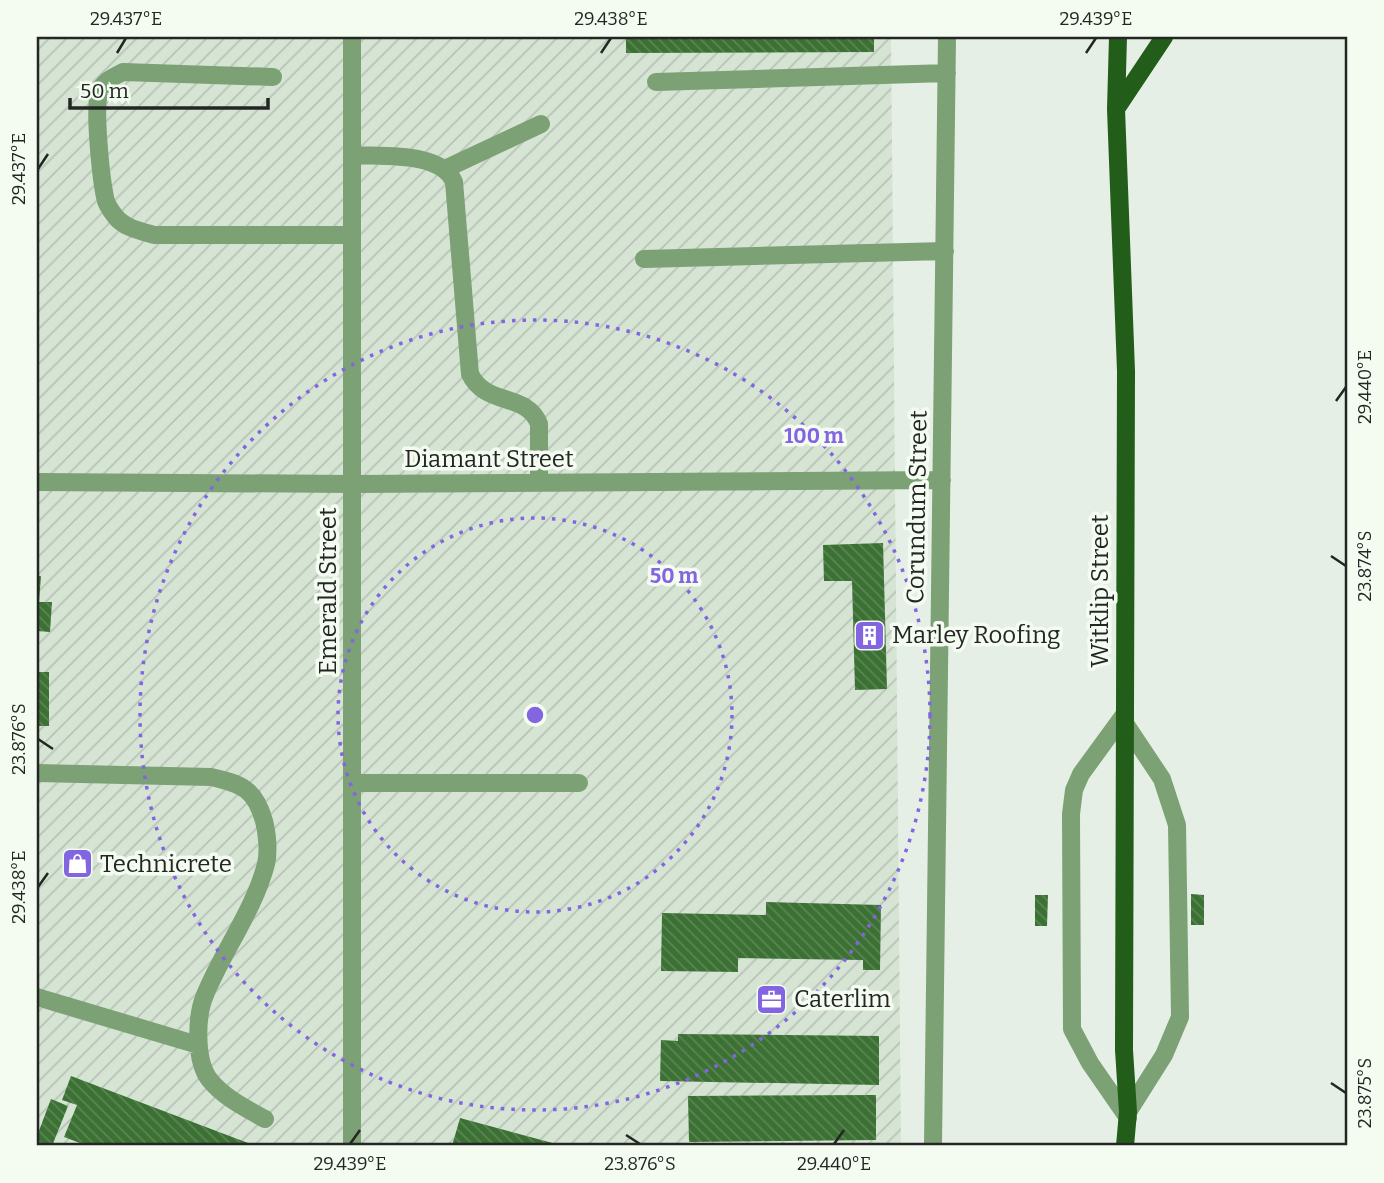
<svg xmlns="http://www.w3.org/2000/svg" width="1384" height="1183" viewBox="0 0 1384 1183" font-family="Bitter,serif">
<defs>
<pattern id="industrial-furrows" width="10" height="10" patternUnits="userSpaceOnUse" patternTransform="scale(1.75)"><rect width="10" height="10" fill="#d6e4d4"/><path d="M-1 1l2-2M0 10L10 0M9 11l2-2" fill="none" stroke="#b7c3b6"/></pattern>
<pattern id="building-back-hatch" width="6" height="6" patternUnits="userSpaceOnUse" patternTransform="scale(1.75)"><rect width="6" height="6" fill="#3b7133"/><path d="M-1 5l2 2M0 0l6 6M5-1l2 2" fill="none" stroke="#5c8456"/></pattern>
</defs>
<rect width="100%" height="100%" fill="#e6efe5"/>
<!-- industrial -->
<path fill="url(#industrial-furrows)" d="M 37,37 L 891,37 L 901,1146 L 37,1146 Z"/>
<!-- building -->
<path fill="url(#building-back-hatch)" d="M 626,37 L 874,37 L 874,52 L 626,53 Z
M 883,543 L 887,689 L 855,690 L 852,581 L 824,581 L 823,545 Z
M 37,576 L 41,576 L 39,602 L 52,602 L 50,632 L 37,631 Z
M 37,672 L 49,672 L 49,726 L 37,726 Z
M 1191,894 L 1204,895 L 1204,925 L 1191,925 Z
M 1035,895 L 1048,895 L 1047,926 L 1035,926 Z
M 766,902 L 881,905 L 880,970 L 863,970 L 863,960 L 738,958 L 738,972 L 661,971 L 662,913 L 766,915 Z
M 678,1034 L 879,1036 L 879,1085 L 660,1081 L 661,1040 L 678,1041 Z
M 71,1076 L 256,1146 L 88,1146 L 64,1137 L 77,1105 L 62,1100 Z
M 876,1095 L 876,1140 L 689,1142 L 688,1096 Z
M 51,1099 L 68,1106 L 52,1146 L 37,1146 L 37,1136 Z
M 460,1118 L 560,1145 L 560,1146 L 452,1146 Z"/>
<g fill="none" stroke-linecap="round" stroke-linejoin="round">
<!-- minor -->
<path stroke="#7ba174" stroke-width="18" d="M 352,37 L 352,1146
M 273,77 L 123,72 C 113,77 102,82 99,93 C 94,111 101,178 105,197 C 106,204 111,211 115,216 C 124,228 141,231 154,235 L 352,235
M 656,82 L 947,73
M 352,155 C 382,157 441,151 454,182 L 470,374 C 486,407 527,392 539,424 L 539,483
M 445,169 L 541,124
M 644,259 L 945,251
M 37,482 L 353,484 L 942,480
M 1124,715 L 1081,774 L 1074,790 L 1071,814 L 1072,1029 L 1090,1063 L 1128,1118
M 1124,722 L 1162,779 L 1177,825 L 1180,1017 L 1164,1055 L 1128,1112
M 37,773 L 211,777 C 242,784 255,789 264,821 C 267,832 269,852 266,864 C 254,910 223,951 205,995 C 196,1016 195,1060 209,1079 C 223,1097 245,1108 265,1119
M 352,783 L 579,783
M 37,997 L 198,1045
M 933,1146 L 947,37"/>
<!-- major -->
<path stroke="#235d1a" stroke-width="18" d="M 1118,37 L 1116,109 L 1126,371 L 1124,1050 L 1128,1112 L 1125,1146
M 1116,109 L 1164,37"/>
</g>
<!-- ticks -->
<path fill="none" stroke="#232623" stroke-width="2.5" d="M 117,53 L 126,38M 601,53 L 611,38M 1086,53 L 1096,38M 38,169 L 48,154M 1336,401 L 1346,387M 1331,556 L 1346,566M 38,739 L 53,749M 38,887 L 48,873M 1331,1083 L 1346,1093M 626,1135 L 640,1144M 350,1144 L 360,1130M 834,1144 L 844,1130"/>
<!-- distance rings -->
<g fill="none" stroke="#8365e1" stroke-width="3.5" stroke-dasharray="3.5 7">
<circle cx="535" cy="715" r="197"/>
<circle cx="535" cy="715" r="395"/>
</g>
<!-- icons -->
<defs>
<symbol id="building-square" viewBox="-11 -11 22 22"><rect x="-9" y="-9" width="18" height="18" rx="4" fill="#8365e1" stroke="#f4fcf2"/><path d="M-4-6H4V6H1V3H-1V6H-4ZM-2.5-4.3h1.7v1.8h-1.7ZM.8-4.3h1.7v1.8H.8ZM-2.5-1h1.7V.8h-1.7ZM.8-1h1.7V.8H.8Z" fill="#fff"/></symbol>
<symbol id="shop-square" viewBox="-11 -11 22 22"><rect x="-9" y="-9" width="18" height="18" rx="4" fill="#8365e1" stroke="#f4fcf2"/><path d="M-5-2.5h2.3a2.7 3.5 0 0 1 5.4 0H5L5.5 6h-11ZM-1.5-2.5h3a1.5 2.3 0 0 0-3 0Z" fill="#fff"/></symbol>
<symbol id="office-square" viewBox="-11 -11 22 22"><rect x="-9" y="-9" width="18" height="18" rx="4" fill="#8365e1" stroke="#f4fcf2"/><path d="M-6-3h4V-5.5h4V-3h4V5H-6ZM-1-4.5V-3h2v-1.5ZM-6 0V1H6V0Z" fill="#fff"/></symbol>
</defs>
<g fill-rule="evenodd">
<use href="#building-square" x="852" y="618" width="35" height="35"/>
<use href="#shop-square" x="60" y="846" width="35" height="35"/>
<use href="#office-square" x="754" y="982" width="35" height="35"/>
</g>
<g text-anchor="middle" stroke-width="7" stroke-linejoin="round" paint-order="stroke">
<!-- street labels -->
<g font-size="24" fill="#232623" stroke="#f4fcf2">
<text x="489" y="467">Diamant Street</text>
<text transform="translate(917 507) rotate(-89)" y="8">Corundum Street</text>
<text transform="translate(328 591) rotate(-90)" y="8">Emerald Street</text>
<text transform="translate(1100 591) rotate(-90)" y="8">Witklip Street</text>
</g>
<!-- poi labels -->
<g font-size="24" fill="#232623" stroke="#f4fcf2" text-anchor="start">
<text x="892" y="643">Marley Roofing</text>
<text x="100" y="872">Technicrete</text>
<text x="794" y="1007">Caterlim</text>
</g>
</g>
<circle cx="535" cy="715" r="10" fill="#8365e1" stroke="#f4fcf2" stroke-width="3.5"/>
<g font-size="21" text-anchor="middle" font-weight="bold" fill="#8365e1" stroke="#f4fcf2" stroke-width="7" stroke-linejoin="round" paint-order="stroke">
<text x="814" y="443">100 m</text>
<text x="674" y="583">50 m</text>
</g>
<!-- border -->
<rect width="1384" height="1183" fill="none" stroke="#f4fcf2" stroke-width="77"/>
<!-- scale -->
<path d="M70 98v10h198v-10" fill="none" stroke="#232623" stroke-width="3.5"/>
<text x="80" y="98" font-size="21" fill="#232623" stroke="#f4fcf2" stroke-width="5" paint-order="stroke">50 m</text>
<rect x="38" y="38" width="1308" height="1106" fill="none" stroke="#232623" stroke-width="2.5"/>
<g font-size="18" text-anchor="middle" fill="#232623">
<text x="126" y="25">29.437°E</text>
<text x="611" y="25">29.438°E</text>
<text x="1096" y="25">29.439°E</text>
<text transform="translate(19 169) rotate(-90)" y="6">29.437°E</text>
<text transform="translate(1365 387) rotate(-90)" y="6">29.440°E</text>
<text transform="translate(1365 566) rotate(-90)" y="6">23.874°S</text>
<text transform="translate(19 739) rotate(-90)" y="6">23.876°S</text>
<text transform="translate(19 887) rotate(-90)" y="6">29.438°E</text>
<text transform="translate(1365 1093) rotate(-90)" y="6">23.875°S</text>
<text x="350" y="1170">29.439°E</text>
<text x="640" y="1170">23.876°S</text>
<text x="834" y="1170">29.440°E</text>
</g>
</svg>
